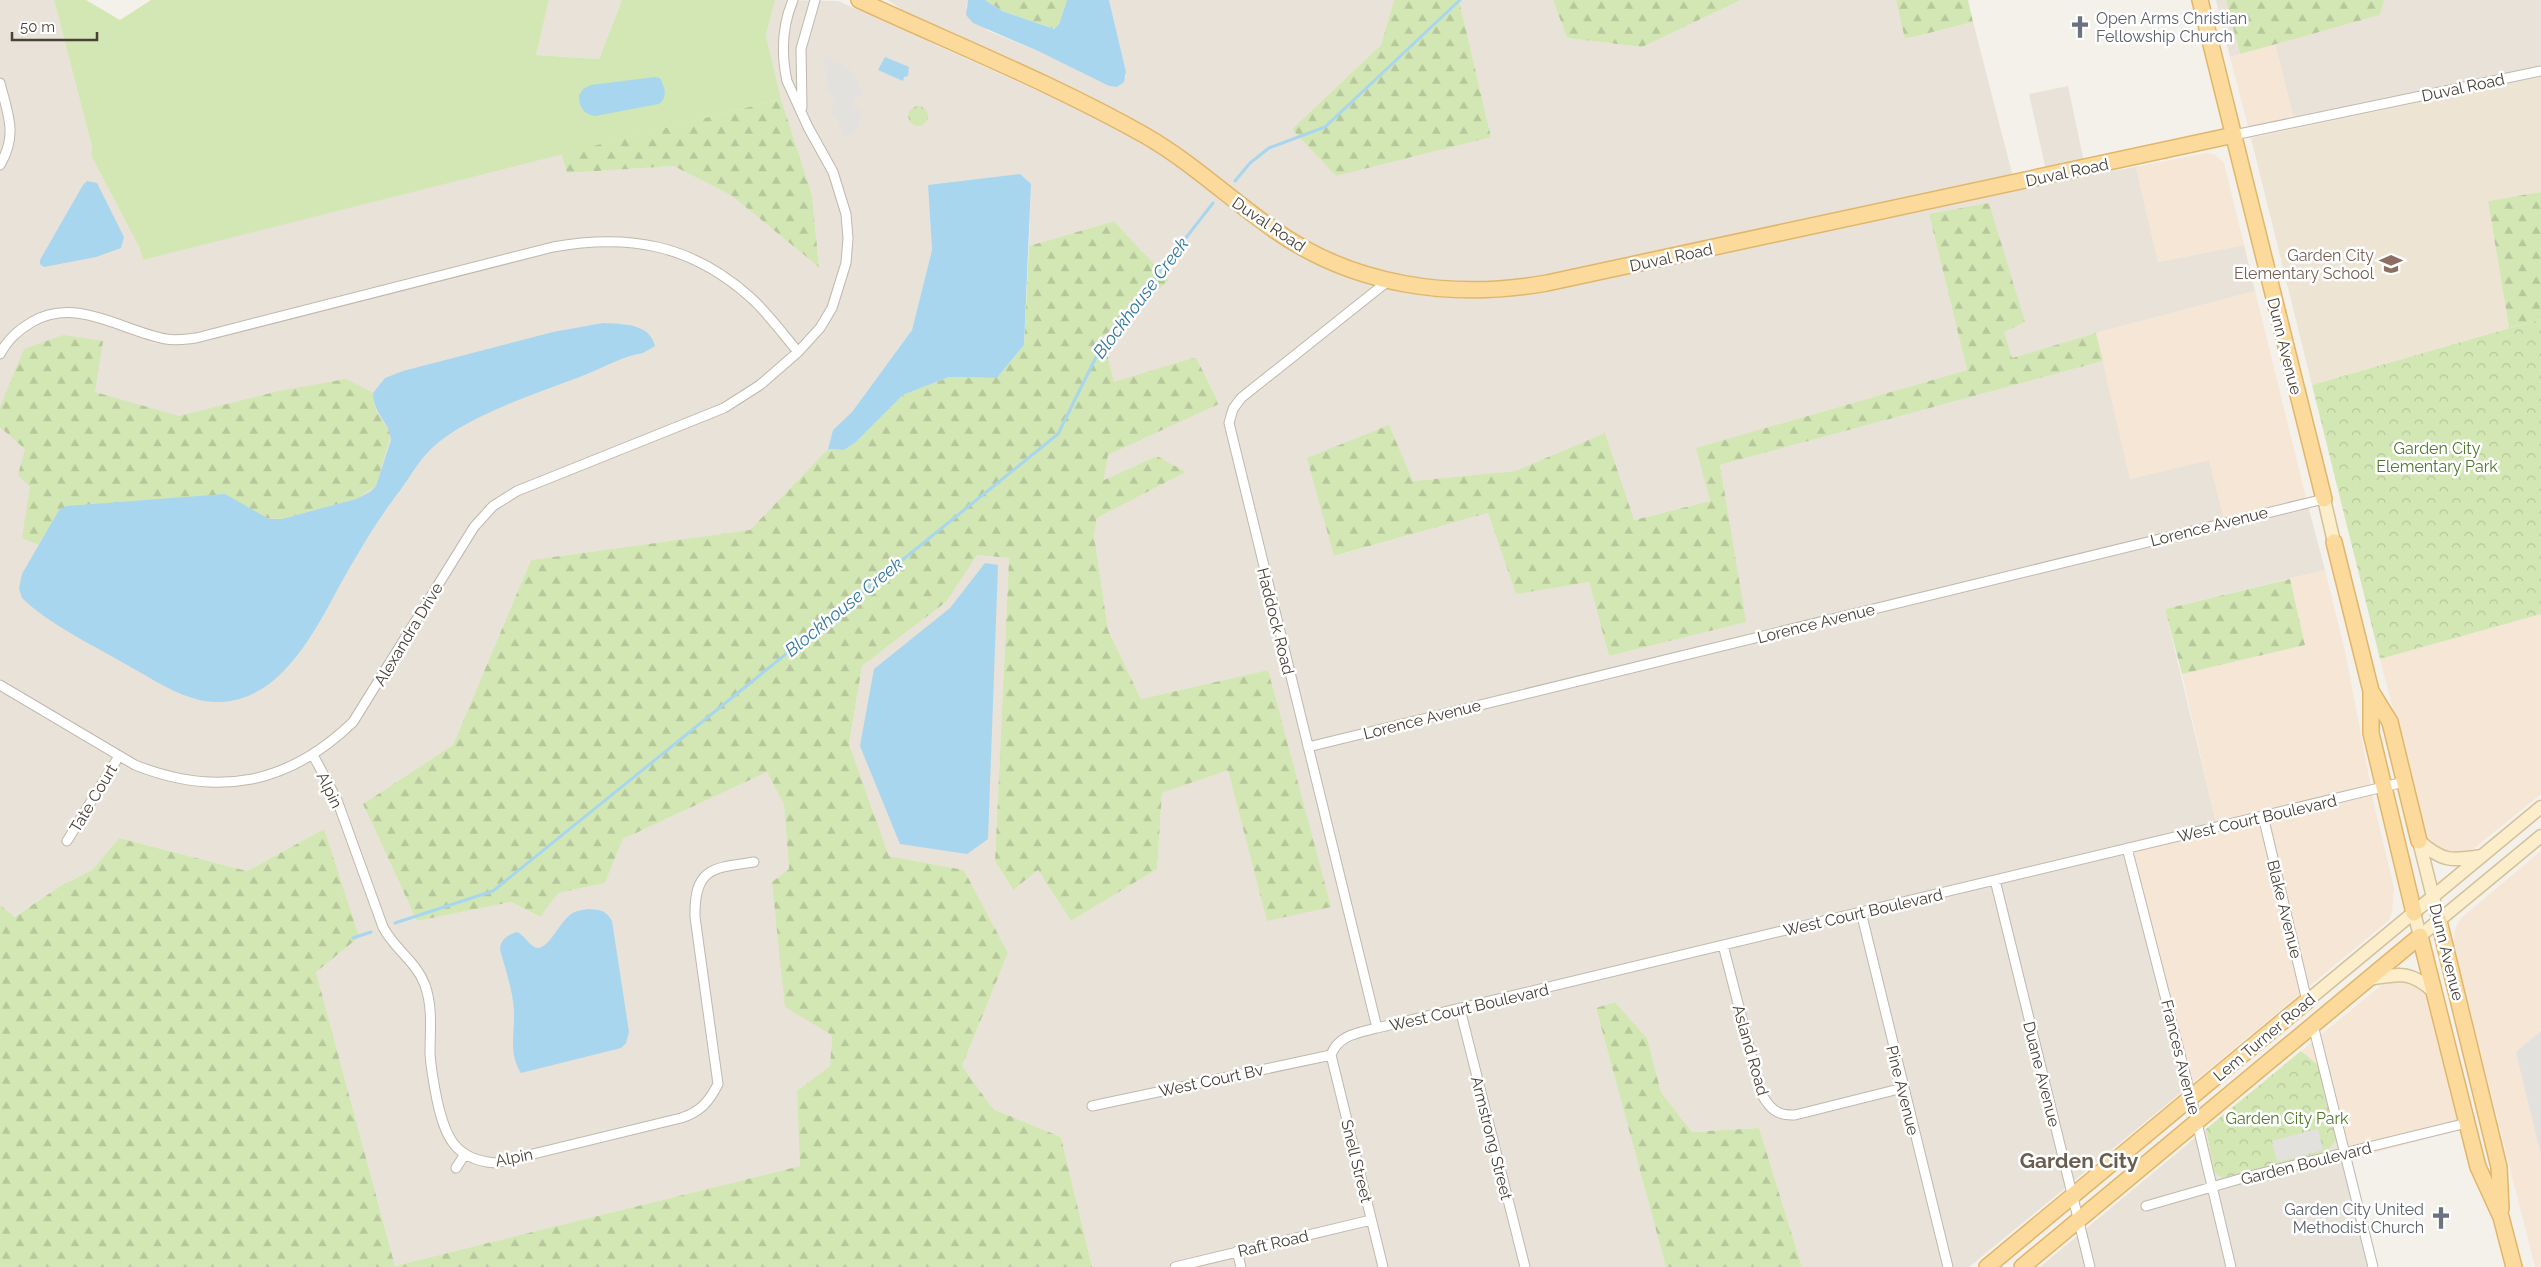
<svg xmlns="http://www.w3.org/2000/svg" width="2541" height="1267" viewBox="0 0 2541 1267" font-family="Raleway,sans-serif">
<defs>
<pattern id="forest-firs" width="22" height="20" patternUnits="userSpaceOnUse" patternTransform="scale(1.25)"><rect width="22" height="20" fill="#d3e7b4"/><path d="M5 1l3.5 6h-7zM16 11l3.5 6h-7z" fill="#b7c79c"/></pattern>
<pattern id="park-crowns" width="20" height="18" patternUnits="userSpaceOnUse" patternTransform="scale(1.25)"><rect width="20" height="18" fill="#d3e7b4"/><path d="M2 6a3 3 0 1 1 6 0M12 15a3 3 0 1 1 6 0" fill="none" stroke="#b7c79c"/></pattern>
</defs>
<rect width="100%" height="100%" fill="#f4f0ea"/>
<!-- residential -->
<path fill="#e8e2d8" d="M 0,0 L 54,0 L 92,147 L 91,155 L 139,247 L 143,260 L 561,154 L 567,173 L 674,166 L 732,196 L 819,266 L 812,195 L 781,99 L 766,35 L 775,0 L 838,1 L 1111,124 L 1155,150 L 1265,232 L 1397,290 L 1438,297 L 1487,297 L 1535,292 L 2060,180 L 2136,167 L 2158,262 L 2244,245 L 2255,291 L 2096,333 L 2012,358 L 2003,331 L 2025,322 L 1929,214 L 1967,370 L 1697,448 L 1710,501 L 1633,520 L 1605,433 L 1515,471 L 1413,481 L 1389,426 L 1335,556 L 1488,513 L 1516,593 L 1589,582 L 1609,656 L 1745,622 L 1720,465 L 2103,361 L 2130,479 L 2209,460 L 2224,519 L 2306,498 L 2325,570 L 2165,609 L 2216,823 L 2121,846 L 2184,1090 L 1969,1267 L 1802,1267 L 1759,1128 L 1692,1132 L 1661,1092 L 1647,1038 L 1615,1002 L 1596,1008 L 1666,1267 L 1092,1267 L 1061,1137 L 993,1109 L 962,1066 L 1008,953 L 964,870 L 889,856 L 849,744 L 862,666 L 946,602 L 976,555 L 1009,558 L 995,861 L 1012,889 L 1038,870 L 1071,921 L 1157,869 L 1162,793 L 1228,769 L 1267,920 L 1268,670 L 1141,699 L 1108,630 L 1094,535 L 1097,518 L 1186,472 L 1157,456 L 1104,480 L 1108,455 L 1219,404 L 1196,357 L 1114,383 L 1103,337 L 1168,279 L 1114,221 L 1029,246 L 1031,184 L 928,185 L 932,250 L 912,330 L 852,412 L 833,430 L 828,449 L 750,530 L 531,560 L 453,745 L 363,804 L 417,921 L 511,902 L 539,917 L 557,893 L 605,883 L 623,839 L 767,772 L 784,805 L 789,869 L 772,882 L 832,1035 L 830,1066 L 797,1091 L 801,1166 L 395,1266 L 316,972 L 324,829 L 247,871 L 119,838 L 92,870 L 62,885 L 13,917 L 0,905 Z
M 549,0 L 622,0 L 599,59 L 536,55 Z
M 888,0 L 968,0 L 966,8 L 988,31 L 1038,51 L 1109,86 L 1117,87 L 1126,77 L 1126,72 L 1109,0 L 1394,0 L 1381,45 L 1292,129 L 1491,137 L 1459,0 L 1553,0 L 1567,38 L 1642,47 L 1741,0 L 1896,0 L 1906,39 L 1973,22 L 2013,177 L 1545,277 L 1511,282 L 1446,285 L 1377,272 L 1335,257 L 1300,239 L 1098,104 L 902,10 Z
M 2216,0 L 2226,0 L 2240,54 L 2230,57 Z
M 2384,0 L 2541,0 L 2541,76 L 2296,128 L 2275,44 L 2380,15 Z
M 2068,86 L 2084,162 L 2046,170 L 2029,94 Z
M 2206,1129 L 2214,1172 L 2327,1151 L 2337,1139 L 2352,1159 L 2378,1267 L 2040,1267 Z"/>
<!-- commercial -->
<path fill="#f5e6d6" d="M 2275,44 L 2296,128 L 2251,138 L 2230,57 Z
M 2206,153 L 2214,154 L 2224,163 L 2244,245 L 2158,262 L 2136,167 Z
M 2255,291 L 2306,498 L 2224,519 L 2209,460 L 2130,479 L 2096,333 Z
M 2325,570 L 2346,656 L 2375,809 L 2394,888 L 2392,912 L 2389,920 L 2184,1090 L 2121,846 L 2216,823 L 2182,674 L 2305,645 L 2290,579 Z
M 2541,614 L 2541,794 L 2473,849 L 2465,853 L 2443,853 L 2429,842 L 2426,834 L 2380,659 Z
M 2541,851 L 2541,1267 L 2535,1267 L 2455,951 L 2454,942 L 2455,929 L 2461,918 Z
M 2394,979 L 2405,979 L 2422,989 L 2429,999 L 2462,1129 L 2352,1159 L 2337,1139 L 2318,1065 L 2301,1051 L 2383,984 Z"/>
<!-- education -->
<path fill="#ede4d4" d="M 2541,76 L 2541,192 L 2488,201 L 2509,328 L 2312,385 L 2251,138 Z"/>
<!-- grass -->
<path fill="#d3e7b4" d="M 54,0 L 86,0 L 120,20 L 151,0 L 549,0 L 536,55 L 599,59 L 622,0 L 775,0 L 766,35 L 781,99 L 143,260 L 139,247 L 91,155 L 92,147 Z"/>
<!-- forest -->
<path fill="url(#forest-firs)" d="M 985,0 L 1067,0 L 1059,24 L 1054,29 L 1002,11 Z
M 1394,0 L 1459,0 L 1491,137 L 1336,176 L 1292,129 L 1381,45 Z
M 1553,0 L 1741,0 L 1642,47 L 1567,38 Z
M 1896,0 L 1968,0 L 1973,22 L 1905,39 Z
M 2226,0 L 2384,0 L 2380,15 L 2240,54 Z
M 781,99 L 812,195 L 819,267 L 732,196 L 674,166 L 567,173 L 561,154 Z
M 2541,192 L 2541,319 L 2509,328 L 2488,201 Z
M 1989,203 L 2025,322 L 2004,332 L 2012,358 L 2096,333 L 2103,361 L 1720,465 L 1746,622 L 1609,656 L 1589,582 L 1516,594 L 1488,513 L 1334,556 L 1307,458 L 1389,425 L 1413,481 L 1515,471 L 1605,433 L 1634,520 L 1710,501 L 1696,448 L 1967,370 L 1929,214 Z
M 1114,221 L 1169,280 L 1103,337 L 1114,382 L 1196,357 L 1219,404 L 1108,455 L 1104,480 L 1157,456 L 1186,472 L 1097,518 L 1094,535 L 1108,630 L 1141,699 L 1268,670 L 1331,907 L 1267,921 L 1228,770 L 1162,793 L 1157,869 L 1071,921 L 1038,870 L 1013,890 L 995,861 L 1009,558 L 977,555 L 946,602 L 862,666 L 849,744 L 889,856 L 964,870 L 1008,953 L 962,1066 L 993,1109 L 1061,1137 L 1092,1267 L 0,1267 L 0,905 L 14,917 L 62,885 L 92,870 L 119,838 L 247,871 L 324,829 L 359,937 L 316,972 L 395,1266 L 800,1166 L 797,1091 L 830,1066 L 832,1035 L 785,1007 L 772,882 L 789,869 L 784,805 L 767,772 L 623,839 L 605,883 L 558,893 L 540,917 L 511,902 L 417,921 L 363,804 L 453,745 L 531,560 L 750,530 L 828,449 L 844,450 L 856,442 L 903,395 L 949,377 L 997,378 L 1024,345 L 1029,246 Z
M 63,335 L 103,341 L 95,392 L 179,416 L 279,391 L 346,379 L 373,393 L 376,411 L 391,434 L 376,486 L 356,499 L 282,519 L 59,510 L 39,545 L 22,538 L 30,487 L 18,475 L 25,449 L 0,427 L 0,407 L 24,349 Z
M 2290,579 L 2305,645 L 2182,674 L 2165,609 Z
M 1615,1002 L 1647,1038 L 1661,1092 L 1692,1132 L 1759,1128 L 1802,1267 L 1666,1267 L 1596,1008 Z"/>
<!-- park -->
<path fill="url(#park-crowns)" d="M908 116a10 10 0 1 1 20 0a10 10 0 1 1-20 0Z
M 2541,319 L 2541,614 L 2380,659 L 2312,385 Z
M 2301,1051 L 2318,1065 L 2337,1139 L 2327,1151 L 2224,1179 L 2214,1172 L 2206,1129 Z"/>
<!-- parking -->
<path fill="#e3e1de" d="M 825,57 L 844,65 L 854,74 L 863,95 L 856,97 L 854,100 L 854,107 L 863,110 L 855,131 L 846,139 L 836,118 L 831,113 L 834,101 L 831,94 L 825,89 L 828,82 L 824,66 Z
M 2541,1031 L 2541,1155 L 2516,1052 Z
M 2318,1129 L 2323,1150 L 2277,1162 L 2272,1141 Z"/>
<!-- water -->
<path fill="#a8d6ef" d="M 968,0 L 985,0 L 1002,11 L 1054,29 L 1059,24 L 1067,0 L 1109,0 L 1126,72 L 1124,82 L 1117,87 L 1109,86 L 1038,51 L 973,23 L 966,15 Z
M 885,57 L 909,67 L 908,76 L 904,77 L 903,81 L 878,70 Z
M 655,77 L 660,78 C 665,87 668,98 659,104 L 595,116 C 583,114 579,107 579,95 L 583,89 L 591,85 Z
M 1020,174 L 1031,184 L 1024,345 L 997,378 L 949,377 L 903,395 L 856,442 L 844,450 L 828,449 L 833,430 L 852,412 L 912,330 L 932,250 L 928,185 Z
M 87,181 L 97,183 L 124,237 L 121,248 L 96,257 L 44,267 L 40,264 L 40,260 L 83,185 Z
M 603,323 C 622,324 650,323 655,346 L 643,353 C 624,356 604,367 587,374 C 540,393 468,414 432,448 C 417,462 408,481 395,497 C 381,516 368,536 356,557 C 324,608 292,700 219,702 C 189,703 159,683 134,669 C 102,650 48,624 22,598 L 19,588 L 22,574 L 59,510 L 67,506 L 225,494 L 269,519 L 282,519 L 356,499 L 370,492 L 376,486 L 391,440 C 390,422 374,416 373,393 L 385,378 L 403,371 L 553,332 Z
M 985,563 L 998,565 L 988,839 L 967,854 L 900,844 L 860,746 L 874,669 L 950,608 Z
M 588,909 C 600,910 606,910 612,921 L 629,1032 L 626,1043 L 621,1048 L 521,1073 C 508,1053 515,1033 514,1011 C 513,990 505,969 500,949 C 501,939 507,935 517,932 C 525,935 529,947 538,948 C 549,948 560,922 570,915 C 574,911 582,910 588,909 Z"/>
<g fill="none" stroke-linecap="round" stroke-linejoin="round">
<!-- stream -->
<path stroke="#a8d6ef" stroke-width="3" d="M 1235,181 L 1250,163 L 1269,148 L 1325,127 L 1460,0
M 395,923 L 493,891 L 1058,434 L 1101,347 L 1213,203
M 353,938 L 371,932"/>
<defs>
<path id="street" d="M 0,83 C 8,115 18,134 0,165
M 802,107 L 801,49 L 815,0
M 2234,135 L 2541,71
M 0,354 C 7,340 18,330 32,322 C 76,296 122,331 166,339 C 176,341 186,339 196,338 L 553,247 C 629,233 692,245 750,297 C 768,313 783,334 798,352
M 0,685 L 135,765 C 218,798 289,784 353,722 L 474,527 L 493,506 L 517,491 L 724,408 L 760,385 L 798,352 L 820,328 L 832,308 L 846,263 L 848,238 L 846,214 L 833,172 L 808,127 L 787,81 C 781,53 782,26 793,0
M 1308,747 L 2324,499
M 313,755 L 337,800 L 383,927 C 394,949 416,961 425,985 C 433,1008 430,1031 430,1054 C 431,1069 434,1085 437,1100 C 445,1136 454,1160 496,1163 L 681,1118 C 700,1112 709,1102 718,1084 L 695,917 C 694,868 712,868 754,862
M 2263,816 L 2307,1001
M 67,841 L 119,756
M 2127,848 L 2191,1097 L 2231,1267
M 1995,880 L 2090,1267
M 1861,912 L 1948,1267
M 1723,945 L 1761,1093 C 1770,1109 1777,1116 1795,1115 L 1903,1088
M 1460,1009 L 1525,1267
M 2313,1025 L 2373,1267
M 1377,1028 L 1229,423 L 1233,409 L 1241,398 L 1388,281
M 1331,1055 C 1338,1035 1358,1033 1377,1028 L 2404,782
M 1331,1055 L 1383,1267
M 1092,1106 L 1331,1055
M 456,1168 L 465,1154
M 2146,1206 L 2250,1176 L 2467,1123
M 1237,1251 L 1241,1267
M 1175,1267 L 1371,1220"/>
<path id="secondary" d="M 2324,499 L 2334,542
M 2419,841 L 2439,921
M 2419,841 C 2443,862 2451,861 2482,856
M 2414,913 L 2420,936 L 2541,836
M 2369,979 C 2399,974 2410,970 2434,992
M 2307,1001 L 2541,807"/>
<path id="primary" d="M 859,0 C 954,44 1054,84 1146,136 C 1191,162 1230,199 1273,229 C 1353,286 1452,300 1547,283 L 2234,135
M 2200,0 L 2324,499
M 2334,542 L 2371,691 L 2371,733 L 2414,913
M 2371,691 L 2390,722 L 2419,841
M 2439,921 L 2499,1167 L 2501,1209
M 1987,1267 L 2307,1001
M 2022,1267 L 2420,936 L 2478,1167 L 2501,1217 L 2514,1267"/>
</defs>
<!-- street casing -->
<use href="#street" stroke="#c0b8ac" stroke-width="11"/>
<!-- secondary casing -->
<use href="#secondary" stroke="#d3c19a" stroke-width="15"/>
<!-- primary casing -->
<use href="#primary" stroke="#e1b66b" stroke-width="18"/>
<!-- street -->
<use href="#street" stroke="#fff" stroke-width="9"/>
<!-- secondary -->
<use href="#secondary" stroke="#fdeecb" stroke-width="12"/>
<!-- primary -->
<use href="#primary" stroke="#fbda9c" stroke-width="15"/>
</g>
<!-- icons -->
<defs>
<symbol id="church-bare" viewBox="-9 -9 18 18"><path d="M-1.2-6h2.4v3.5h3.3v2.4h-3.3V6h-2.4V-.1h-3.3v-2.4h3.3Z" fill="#6b7280" stroke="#fff" stroke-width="2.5" paint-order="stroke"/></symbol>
<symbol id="school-bare" viewBox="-9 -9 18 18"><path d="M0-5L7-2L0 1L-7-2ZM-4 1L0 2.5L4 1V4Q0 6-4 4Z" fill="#8d6e63" stroke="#fff" stroke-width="2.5" paint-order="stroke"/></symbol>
</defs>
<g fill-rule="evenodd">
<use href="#church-bare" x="2064" y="11" width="32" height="32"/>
<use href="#school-bare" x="2375" y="248" width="32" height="32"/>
<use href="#church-bare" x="2425" y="1202" width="32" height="32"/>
</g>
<g text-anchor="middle" stroke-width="5" stroke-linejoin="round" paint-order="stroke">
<!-- worship labels -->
<g font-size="16" fill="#5b616d" stroke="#fff" text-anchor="start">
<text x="2096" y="24">Open Arms Christian<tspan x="2096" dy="18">Fellowship Church</tspan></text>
<text x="2424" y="1215" text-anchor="end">Garden City United<tspan x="2424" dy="18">Methodist Church</tspan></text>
</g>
<!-- street labels -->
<g font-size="16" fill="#484138" stroke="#fff">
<text transform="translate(2463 87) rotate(-12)" y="6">Duval Road</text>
<text transform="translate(2067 172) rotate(-12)" y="6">Duval Road</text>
<text transform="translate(1269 224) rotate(34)" y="6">Duval Road</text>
<text transform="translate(1671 257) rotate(-12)" y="6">Duval Road</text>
<text transform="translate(2285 346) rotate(76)" y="6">Dunn Avenue</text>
<text transform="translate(2209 526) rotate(-14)" y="6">Lorence Avenue</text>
<text transform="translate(1276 621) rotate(76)" y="6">Haddock Road</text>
<text transform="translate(1816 623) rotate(-14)" y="6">Lorence Avenue</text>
<text transform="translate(408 634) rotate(-59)" y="6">Alexandra Drive</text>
<text transform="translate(1422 719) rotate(-14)" y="6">Lorence Avenue</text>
<text transform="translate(330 790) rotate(64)" y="6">Alpin</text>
<text transform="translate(93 798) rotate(-59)" y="6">Tate Court</text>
<text transform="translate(2257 818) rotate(-13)" y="6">West Court Boulevard</text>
<text transform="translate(2285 909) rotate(76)" y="6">Blake Avenue</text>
<text transform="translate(1863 912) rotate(-13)" y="6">West Court Boulevard</text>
<text transform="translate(2447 952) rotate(76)" y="6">Dunn Avenue</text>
<text transform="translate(1469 1007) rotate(-13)" y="6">West Court Boulevard</text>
<text transform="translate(2264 1037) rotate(-40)" y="6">Lem Turner Road</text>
<text transform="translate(1751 1050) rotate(74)" y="6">Asland Road</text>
<text transform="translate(2181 1057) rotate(76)" y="6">Frances Avenue</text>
<text transform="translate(2042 1074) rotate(76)" y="6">Duane Avenue</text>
<text transform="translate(1211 1080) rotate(-12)" y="6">West Court Bv</text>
<text transform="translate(1903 1090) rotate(76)" y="6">Pine Avenue</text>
<text transform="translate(1492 1138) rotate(76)" y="6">Armstrong Street</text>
<text transform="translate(514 1157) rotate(-11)" y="6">Alpin</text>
<text transform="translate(1357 1161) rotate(76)" y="6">Snell Street</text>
<text transform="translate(2306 1163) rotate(-14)" y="6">Garden Boulevard</text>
<text transform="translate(1273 1243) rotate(-13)" y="6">Raft Road</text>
</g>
<!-- education labels -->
<g font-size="16" fill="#785e54" stroke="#fff" text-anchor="end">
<text x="2374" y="261">Garden City<tspan x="2374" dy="18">Elementary School</tspan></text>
</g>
<!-- park labels -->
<g font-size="16" fill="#4e792c" stroke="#fff">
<text x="2437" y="454">Garden City<tspan x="2437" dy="18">Elementary Park</tspan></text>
<text x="2287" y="1124">Garden City Park</text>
</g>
<!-- water labels -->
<g font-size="18" font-style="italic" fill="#3078a2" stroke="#fff">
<text transform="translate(1141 298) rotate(-53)" y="6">Blockhouse Creek</text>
<text transform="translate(844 607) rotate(-39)" y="6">Blockhouse Creek</text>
</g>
<!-- district labels -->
<g font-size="21" font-weight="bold" fill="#6a5e4f" stroke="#fff">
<text x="2079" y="1168">Garden City</text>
</g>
</g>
<!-- scale -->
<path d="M12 32v8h85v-8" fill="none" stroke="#484138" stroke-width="2.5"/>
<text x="20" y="32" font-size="15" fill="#484138" stroke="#ffffff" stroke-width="4" paint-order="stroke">50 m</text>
</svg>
